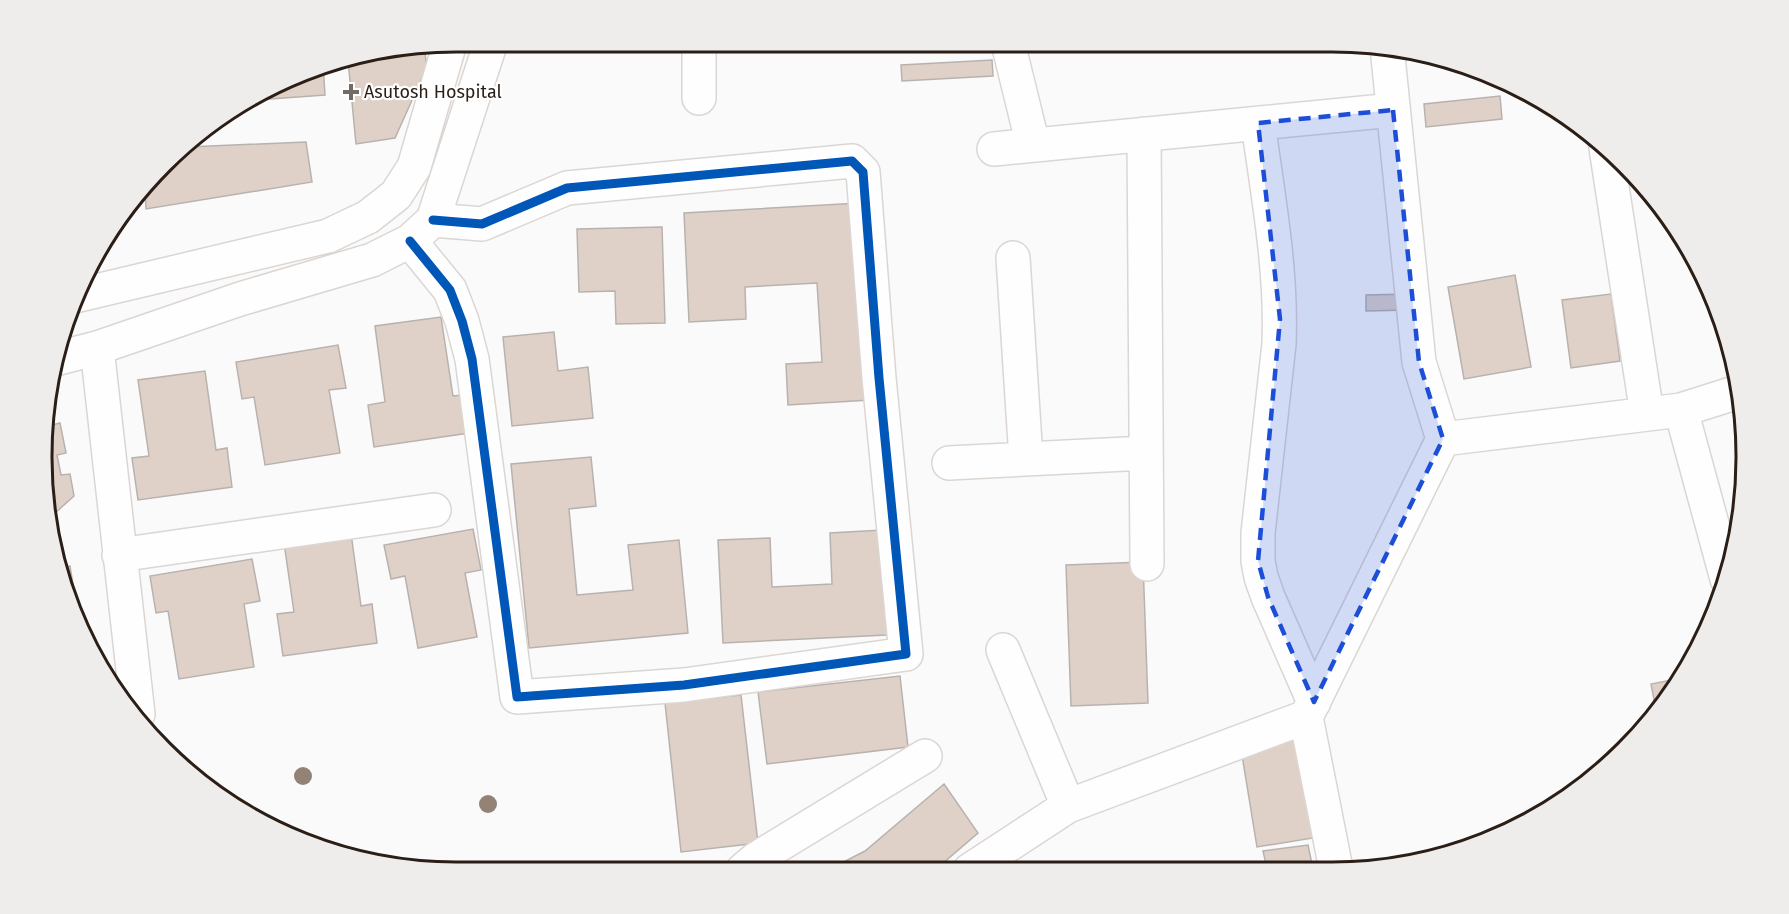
<svg xmlns="http://www.w3.org/2000/svg" width="1789" height="914" viewBox="0 0 1789 914" font-family="'Fira Sans',sans-serif">
<rect width="100%" height="100%" fill="#fafafa"/>
<!-- building -->
<path fill="#dfd1c8" stroke="#b8b2af" stroke-width="1.5" d="M 424,47 L 427,67 L 395,138 L 356,144 L 348,60 Z
M 992,60 L 993,76 L 902,81 L 901,65 Z
M 323,64 L 325,95 L 256,100 Z
M 1500,96 L 1502,119 L 1426,127 L 1424,104 Z
M 306,142 L 312,182 L 146,209 L 145,191 L 187,147 Z
M 859,203 L 870,400 L 788,405 L 786,364 L 822,362 L 817,283 L 745,287 L 746,319 L 689,322 L 684,213 Z
M 662,227 L 665,323 L 616,324 L 615,291 L 579,292 L 577,229 Z
M 1515,275 L 1531,367 L 1464,379 L 1448,287 Z
M 1409,294 L 1409,310 L 1366,311 L 1366,295 Z
M 1611,294 L 1620,361 L 1571,368 L 1562,300 Z
M 441,317 L 453,396 L 463,395 L 469,433 L 374,447 L 368,405 L 385,402 L 375,326 Z
M 554,332 L 558,371 L 588,367 L 593,418 L 512,426 L 503,337 Z
M 338,345 L 346,388 L 329,390 L 340,453 L 265,465 L 254,397 L 242,399 L 236,362 Z
M 205,371 L 216,450 L 227,448 L 232,487 L 138,500 L 132,458 L 149,456 L 138,380 Z
M 60,423 L 66,453 L 57,455 L 61,475 L 70,474 L 74,496 L 54,514 L 50,501 L 46,502 L 48,426 Z
M 591,457 L 596,506 L 569,509 L 577,595 L 633,590 L 628,545 L 679,540 L 688,633 L 529,648 L 511,464 Z
M 350,526 L 361,606 L 372,604 L 377,643 L 283,656 L 277,614 L 294,612 L 283,536 Z
M 473,529 L 481,570 L 465,573 L 477,637 L 418,648 L 405,576 L 391,579 L 384,545 Z
M 882,530 L 887,635 L 723,643 L 718,540 L 770,538 L 772,587 L 832,584 L 830,533 Z
M 252,559 L 260,601 L 244,604 L 254,667 L 179,679 L 168,611 L 156,613 L 150,576 Z
M 1143,562 L 1148,703 L 1071,706 L 1066,565 Z
M 70,566 L 75,596 L 72,597 L 63,567 Z
M 900,676 L 908,747 L 767,764 L 758,692 Z
M 1681,678 L 1665,704 L 1655,705 L 1651,684 Z
M 741,695 L 758,843 L 681,852 L 665,703 Z
M 1297,739 L 1313,838 L 1257,847 L 1241,749 Z
M 944,784 L 978,833 L 935,870 L 828,870 L 865,851 Z
M 1308,845 L 1313,869 L 1267,869 L 1263,851 Z
M 1241,862 L 1242,869 L 1204,869 Z"/>
<g fill="none" stroke-linecap="round" stroke-linejoin="round">
<defs>
<path id="minor" d="M 699,42 L 699,98
M 1008,43 L 1033,145
M 1387,47 L 1419,362 L 1443,439
M 1258,123 C 1268,196 1282,270 1279,344 L 1258,533 L 1258,561 L 1261,577 L 1268,597 L 1314,702
M 1144,134 L 1147,564
M 1606,148 L 1647,414
M 994,149 L 1393,110
M 410,241 L 450,290 L 462,321 L 472,359 L 517,697 L 684,685 L 906,654 L 879,378 L 863,172 L 852,161 L 567,188 L 482,224 L 433,220
M 1013,258 L 1026,459
M 75,296 L 328,236 L 368,217 L 396,195 L 414,167 L 450,43
M 97,348 L 138,714
M 55,359 L 97,348 L 240,299 L 372,260 L 410,241 L 433,220 L 491,42
M 1681,410 L 1727,579
M 949,463 L 1146,453
M 119,555 L 434,510
M 1003,650 L 1068,806
M 1336,869 L 1306,717 L 1443,439 L 1681,410 L 1741,391
M 743,870 L 756,859 L 925,756
M 970,870 L 1068,806 L 1306,717"/>
</defs>
<!-- minor casing -->
<use href="#minor" stroke="#dcd6d2" stroke-width="36"/>
<!-- minor -->
<use href="#minor" stroke="#fefefe" stroke-width="33"/>
<defs>
<path id="cycleway" d="M 410,241 L 450,290 L 462,321 L 472,359 L 517,697 L 684,685 L 906,654 L 879,378 L 863,172 L 852,161 L 567,188 L 482,224 L 433,220"/>
</defs>
<!-- cycleway casing -->
<use href="#cycleway" stroke="#fff" stroke-width="13"/>
<!-- cycleway -->
<use href="#cycleway" stroke="#0057b8" stroke-width="9"/>
</g>
<!-- trees -->
<g fill="#938377">
<circle cx="303" cy="776" r="9"/>
<circle cx="488" cy="804" r="9"/>
</g>
<!-- marked area -->
<path fill="#1d4ed8" fill-opacity="0.2" stroke="#1d4ed8" stroke-width="4.5" stroke-dasharray="12 8" stroke-linejoin="round" d="M 1393,110 L 1419,362 L 1443,439 L 1314,702 L 1268,597 L 1258,561 L 1280,319 L 1258,123 Z"/>
<!-- markers -->
<path fill="#736b66" stroke="#fff" stroke-width="2" d="M348 83h6v6h6v6h-6v6h-6v-6h-6v-6h6z"/>
<g text-anchor="middle" stroke-width="4.5" stroke-linejoin="round" paint-order="stroke">
<!-- poi labels -->
<g font-size="18" fill="#2a1e16" stroke="#fff" text-anchor="start">
<text x="364" y="98">Asutosh Hospital</text>
</g>
</g>
<!-- crop -->
<path d="M0 0H1789V914H0ZM456 52H1332A404 404 0 0 1 1736 456V458A404 404 0 0 1 1332 862H456A404 404 0 0 1 52 458V456A404 404 0 0 1 456 52Z" fill="#eeedec" fill-rule="evenodd"/>
<path fill="none" stroke="#2a1e16" stroke-width="3" d="M456 52H1332A404 404 0 0 1 1736 456V458A404 404 0 0 1 1332 862H456A404 404 0 0 1 52 458V456A404 404 0 0 1 456 52Z"/>
</svg>
